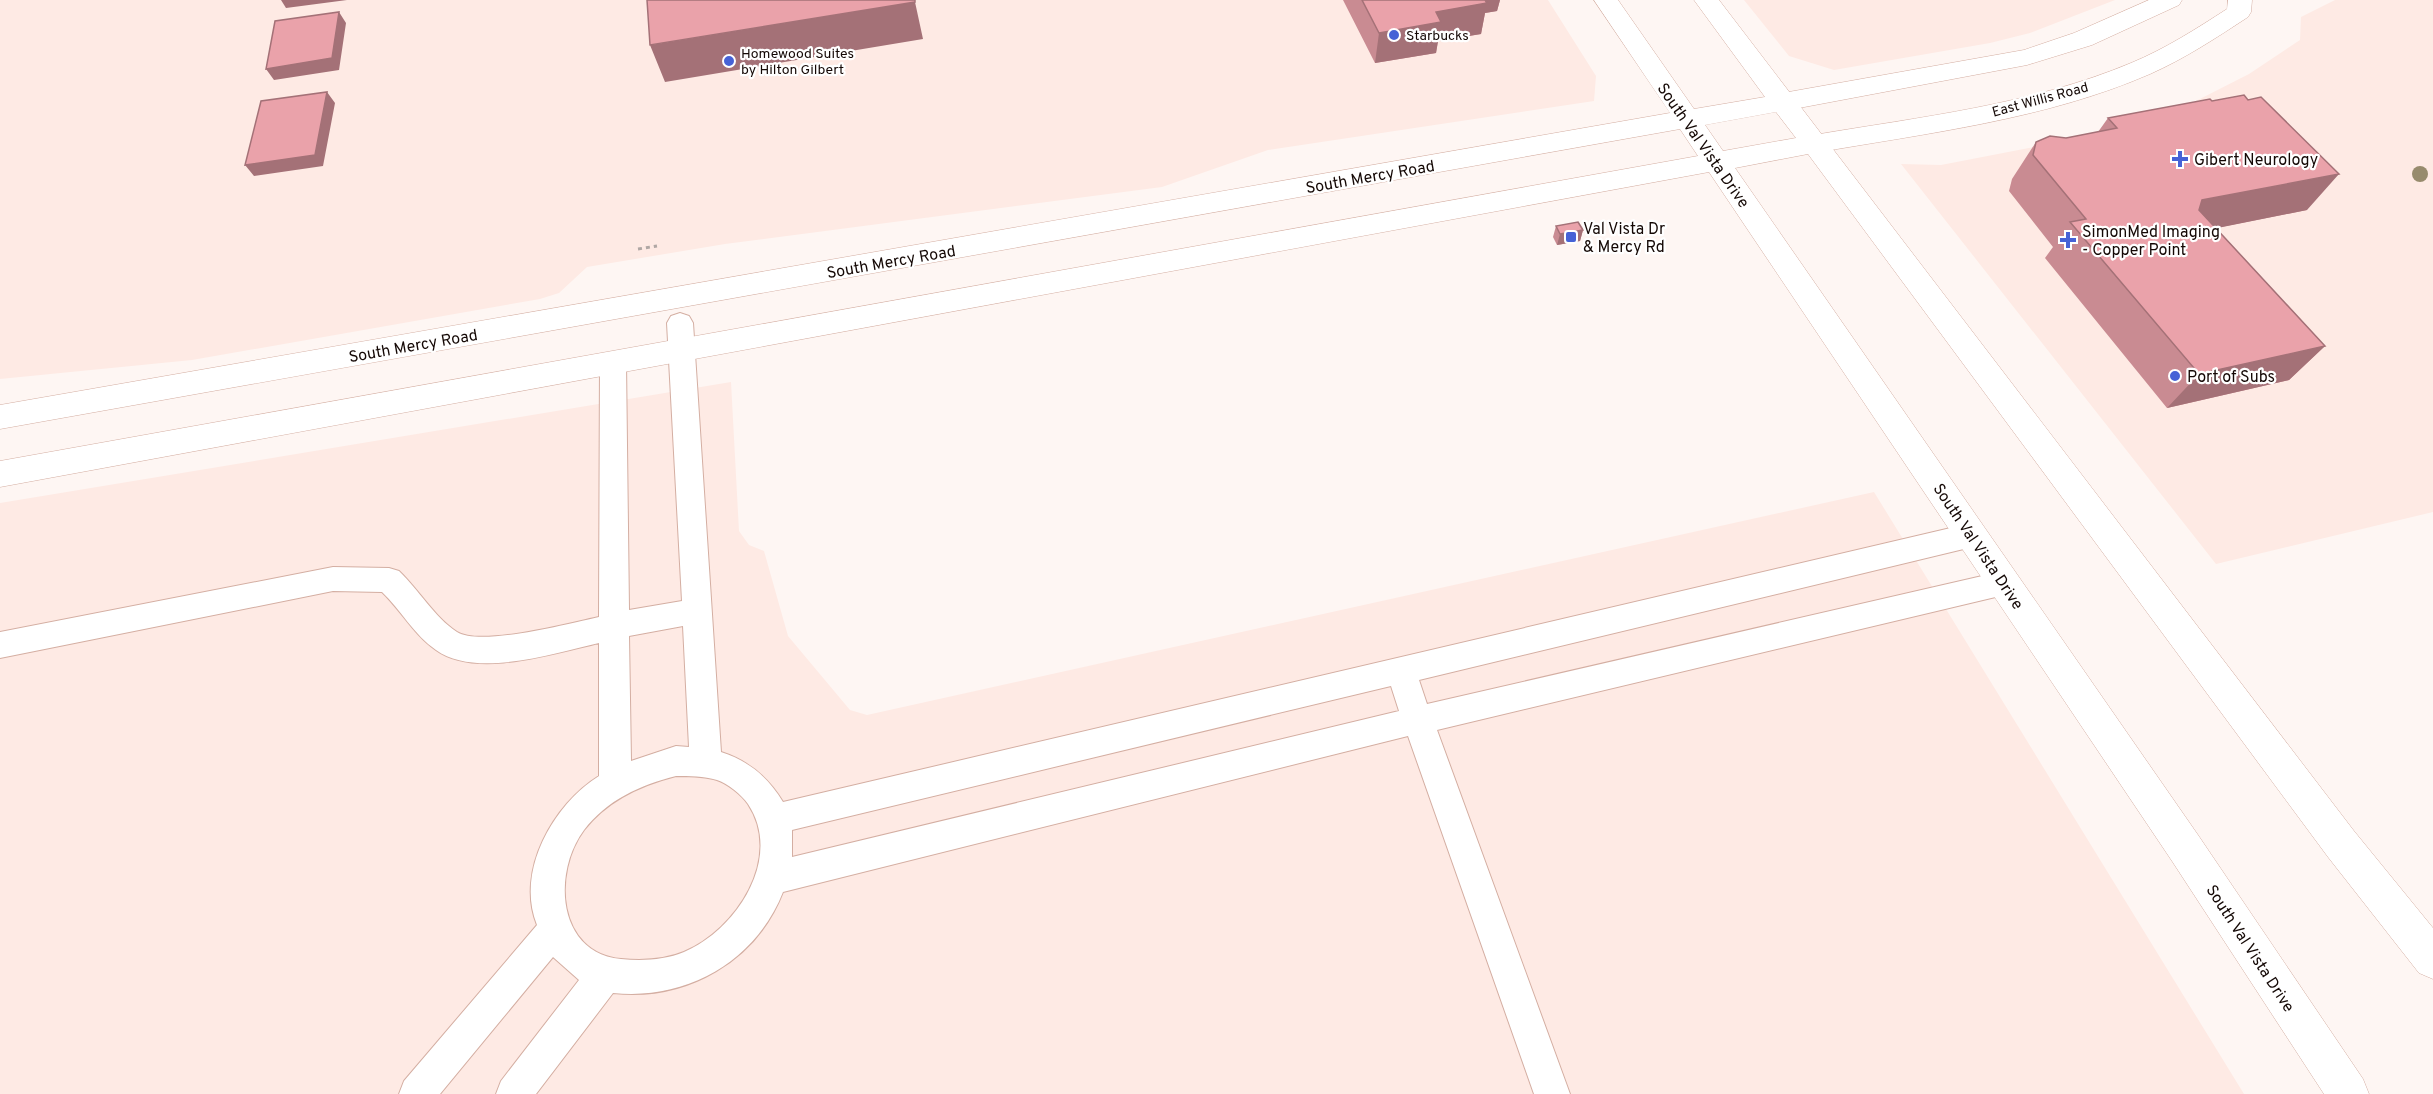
<svg xmlns="http://www.w3.org/2000/svg" width="2433" height="1094" viewBox="0 0 2433 1094" font-family="Overpass,sans-serif">
<rect width="100%" height="100%" fill="#fef6f3"/>
<!-- built -->
<path fill="#feeae4" d="M 0,0 L 1548,0 L 1596,76 L 1594,101 L 1268,150 L 1162,187 L 725,244 L 587,267 L 559,293 L 540,299 L 192,360 L 0,379 Z
M 1744,0 L 2115,0 L 2030,33 L 1990,43 L 1834,70 L 1789,56 Z
M 2335,0 L 2433,0 L 2433,512 L 2216,564 L 1901,164 L 1941,165 L 2044,145 L 2127,125 L 2188,105 L 2249,74 L 2300,40 L 2301,17 Z
M 731,382 L 739,531 L 749,545 L 764,551 L 788,636 L 850,710 L 867,715 L 1874,492 L 2244,1094 L 0,1094 L 0,503 Z"/>
<g fill="none" stroke-linecap="round" stroke-linejoin="round">
<defs>
<path id="service" d="M 680,313 L 689,316 L 693,323 L 721,752 C 749,761 768,777 783,802 L 1972,523 L 1982,527 L 1986,535 L 1982,543 L 1972,547 L 1419,680 L 1427,704 L 2004,571 L 2014,574 L 2018,583 L 2014,592 L 2004,595 L 1437,730 L 1570,1094 L 1534,1094 L 1408,736 L 783,892 C 756,961 687,1001 613,993 L 536,1094 L 496,1094 L 501,1081 L 579,980 L 553,957 L 440,1094 L 399,1094 L 404,1081 L 537,925 C 515,871 554,804 599,776 L 599,643 C 555,653 476,679 436,650 C 414,635 401,610 382,592 L 333,591 L 0,658 L 0,632 L 333,567 L 389,568 L 399,571 C 419,590 434,617 457,632 C 481,647 571,623 599,617 L 600,362 L 604,355 L 613,352 L 622,355 L 626,362 L 629,610 L 682,601 L 667,323 L 671,316 ZM 683,626 L 689,747 L 676,746 L 631,761 L 629,636 ZM 1391,686 L 1399,711 L 792,857 L 792,830 ZM 676,776 C 689,776 704,776 717,780 C 727,783 742,795 748,804 C 784,858 736,930 684,952 C 665,960 642,961 621,959 C 557,953 552,873 584,830 C 607,800 640,785 676,776 Z"/>
<path id="tertiary" d="M 2149,0 L 2182,0 L 2179,5 L 2092,45 L 2027,65 L 1783,111 L 1774,108 L 1770,102 L 1774,96 L 1783,93 L 2024,50 L 2074,33 Z
M 2228,0 L 2252,0 L 2251,12 L 2248,17 C 2216,38 2184,59 2150,74 C 2044,120 1927,133 1814,153 L 1805,150 L 1801,144 L 1805,138 L 1814,135 C 1920,117 2031,105 2131,63 C 2165,49 2196,29 2227,9 Z"/>
<path id="secondary" d="M 1594,0 L 1618,0 L 1694,109 L 1765,97 L 1694,0 L 1719,0 L 2354,831 L 2433,928 L 2433,979 L 2419,973 L 2328,857 L 1808,154 L 1735,168 L 2198,835 L 2363,1079 L 2369,1094 L 2324,1094 L 2172,861 L 1709,172 L 0,487 L 0,461 L 1698,156 L 1680,129 L 0,429 L 0,405 L 1670,113 ZM 1776,112 L 1796,138 L 1723,151 L 1705,125 Z"/>
</defs>
<!-- service casing -->
<use href="#service" stroke="#d4aea2" stroke-width="2"/>
<!-- tertiary casing -->
<use href="#tertiary" stroke="#d4aea2" stroke-width="1"/>
<!-- secondary casing -->
<use href="#secondary" stroke="#d4aea2" stroke-width="1"/>
<!-- path -->
<path stroke="#b0a7a4" stroke-width="3" stroke-dasharray="4 4" stroke-linecap="butt" d="M 638,249 L 657,246"/>
<!-- service -->
<use href="#service" fill="#fff" fill-rule="evenodd"/>
<!-- tertiary -->
<use href="#tertiary" fill="#fff" fill-rule="evenodd"/>
<!-- secondary -->
<use href="#secondary" fill="#fff" fill-rule="evenodd"/>
</g>
<!-- trees -->
<circle fill="#978b6d" cx="2420" cy="174" r="8"/>
<!-- wall -->
<path fill="#c98b92" d="M 1343,0 L 1500,0 L 1497,11 L 1485,13 L 1481,34 L 1438,41 L 1436,53 L 1375,63 Z
M 2108,118 L 2307,210 L 2216,228 L 2325,346 L 2289,380 L 2167,408 L 2045,258 L 2053,247 L 2009,191 L 2012,179 L 2036,142 L 2066,138 L 2098,132 Z
M 1556,226 L 1583,230 L 1580,241 L 1557,245 L 1553,237 Z"/>
<!-- shaded-wall -->
<path fill="#a47177" d="M 281,0 L 347,0 L 286,8 Z
M 1473,0 L 1500,0 L 1497,11 L 1485,13 L 1481,34 L 1438,41 L 1436,53 L 1375,63 L 1379,33 L 1436,12 Z
M 915,2 L 923,39 L 665,82 L 650,45 Z
M 339,12 L 346,23 L 339,70 L 274,80 L 266,69 Z
M 327,92 L 335,103 L 323,166 L 254,176 L 245,165 Z
M 2339,174 L 2307,210 L 2173,237 L 2202,200 Z
M 1583,230 L 1580,241 L 1557,245 L 1560,234 Z
M 2325,346 L 2289,380 L 2167,408 L 2199,374 Z"/>
<!-- building -->
<path fill="#eaa2aa" stroke="#a47177" stroke-width="1.5" d="M 647,0 L 915,0 L 915,2 L 650,45 Z
M 1362,0 L 1485,0 L 1487,3 L 1436,12 L 1441,22 L 1379,33 Z
M 339,12 L 332,58 L 266,69 L 275,21 Z
M 327,92 L 315,155 L 245,165 L 261,101 Z
M 2244,95 L 2248,100 L 2261,97 L 2339,174 L 2202,200 L 2199,210 L 2325,346 L 2199,374 L 2070,222 L 2086,219 L 2033,155 L 2036,142 L 2050,136 L 2066,138 L 2117,128 L 2108,118 L 2210,99 L 2212,101 Z
M 1578,222 L 1583,230 L 1560,234 L 1556,226 Z"/>
<!-- markers -->
<g fill="#4662d6" stroke="#fff" stroke-width="2">
<circle cx="1394" cy="35" r="6"/>
<circle cx="729" cy="61" r="6"/>
<path d="M2177 150h6v6h6v6h-6v6h-6v-6h-6v-6h6z"/>
<rect x="1565" y="231" width="12" height="12" rx="3"/>
<path d="M2065 231h6v6h6v6h-6v6h-6v-6h-6v-6h6z"/>
<circle cx="2175" cy="376" r="6"/>
</g>
<g text-anchor="middle" stroke-width="4.5" stroke-linejoin="round" paint-order="stroke">
<!-- far-poi labels -->
<g font-size="14" fill="#140805" stroke="#fff" text-anchor="start">
<text x="1406" y="40">Starbucks</text>
<text x="741" y="58">Homewood Suites<tspan x="741" dy="16">by Hilton Gilbert</tspan></text>
</g>
<!-- far-street labels -->
<g font-size="14" fill="#140805" stroke="#fff">
<text transform="translate(2040 99) rotate(-15)" y="5">East Willis Road</text>
</g>
<!-- street labels -->
<g font-size="16" fill="#140805" stroke="#fff">
<text transform="translate(1704 145) rotate(55)" y="6">South Val Vista Drive</text>
<text transform="translate(1370 176) rotate(-10)" y="6">South Mercy Road</text>
<text transform="translate(891 261) rotate(-10)" y="6">South Mercy Road</text>
<text transform="translate(413 345) rotate(-10)" y="6">South Mercy Road</text>
<text transform="translate(1979 546) rotate(56)" y="6">South Val Vista Drive</text>
<text transform="translate(2251 948) rotate(57)" y="6">South Val Vista Drive</text>
</g>
<!-- poi labels -->
<g font-size="16" fill="#140805" stroke="#fff" text-anchor="start">
<text x="2194" y="165">Gibert Neurology</text>
<text x="1583" y="234">Val Vista Dr<tspan x="1583" dy="18">&amp; Mercy Rd</tspan></text>
<text x="2082" y="237">SimonMed Imaging<tspan x="2082" dy="18">- Copper Point</tspan></text>
<text x="2187" y="382">Port of Subs</text>
</g>
</g>
</svg>
